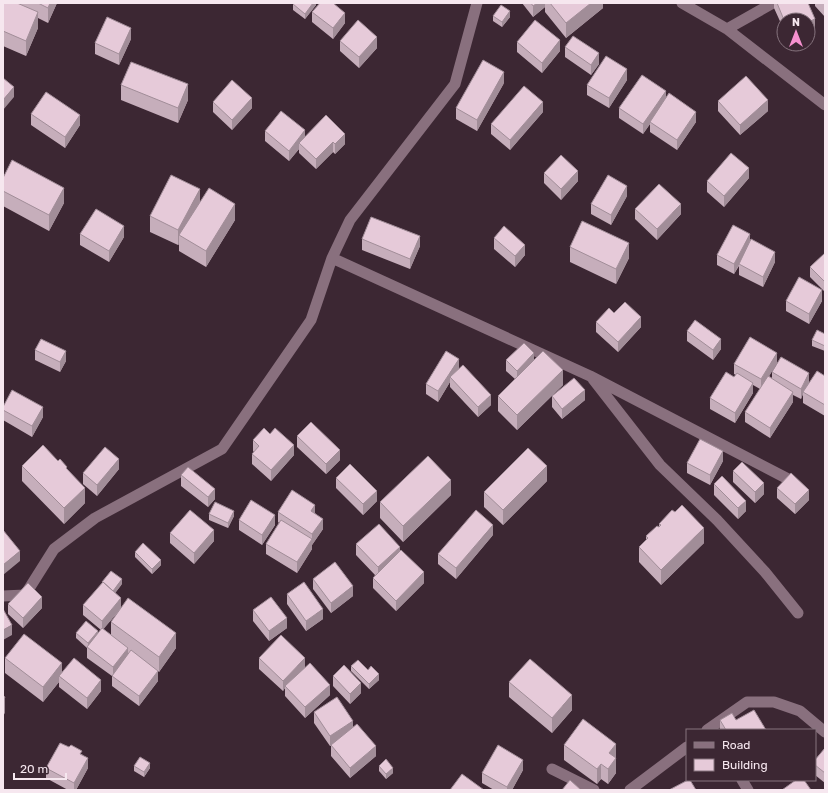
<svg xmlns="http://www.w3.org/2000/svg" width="828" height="793" viewBox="0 0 828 793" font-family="Rubik,sans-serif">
<rect width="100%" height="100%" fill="#3c2733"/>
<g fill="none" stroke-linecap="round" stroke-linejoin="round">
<!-- minor -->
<path stroke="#89707e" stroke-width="11" d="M 682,3 L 727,29 L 825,105
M 727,29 L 773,3
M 332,258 L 590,376 L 790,480
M 593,379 L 660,465 L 717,520 L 765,572 L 798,613
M 3,596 L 25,595 L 54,549 L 95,518 L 222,449 L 311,320 L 332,258 L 350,220 L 455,84 L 477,3
M 707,730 L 747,702 L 774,702 L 800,711 L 825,732
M 552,769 L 594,790
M 742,780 L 748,790
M 630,790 L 687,747"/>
</g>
<!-- wall -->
<path fill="#c6aebb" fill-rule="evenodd" d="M 3,3 L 57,3 L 48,23 L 38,18 L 38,28 L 26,56 L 3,46 Z
M 316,3 L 316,5 L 305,19 L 293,10 L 293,4 Z
M 522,3 L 603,3 L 603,8 L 566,38 L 545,12 L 545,7 L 533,17 Z
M 774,3 L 808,3 L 815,29 L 784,20 L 784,30 L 774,8 Z
M 815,3 L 825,3 L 825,17 L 815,6 Z
M 312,12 L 345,23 L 333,39 L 312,22 Z
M 493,16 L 510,17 L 502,27 L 493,21 Z
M 131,39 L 119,65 L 95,54 L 95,43 Z
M 340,41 L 377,48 L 359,68 L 340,51 Z
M 517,42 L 560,51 L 542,73 L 517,52 Z
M 565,47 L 599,64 L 591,75 L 565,57 Z
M 627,80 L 609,108 L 587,95 L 587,85 Z
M 504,83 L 477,131 L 456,119 L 456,108 Z
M 121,85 L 188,100 L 178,123 L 121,100 Z
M 666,98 L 696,122 L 677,150 L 650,132 L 650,124 L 643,134 L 619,118 L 619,108 Z
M 718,101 L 768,111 L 740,135 L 718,111 Z
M 213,102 L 252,108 L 232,130 L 213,112 Z
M 543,112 L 510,150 L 491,134 L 491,124 Z
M 31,114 L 80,125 L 65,148 L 31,125 Z
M 265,131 L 305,136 L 345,144 L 335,154 L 333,152 L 316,169 L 299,153 L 299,149 L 289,161 L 265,141 Z
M 544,173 L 578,181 L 561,200 L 544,183 Z
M 3,178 L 64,203 L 49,231 L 3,206 Z
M 749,178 L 724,207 L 707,192 L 707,181 Z
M 627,196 L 611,225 L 591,214 L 591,204 Z
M 200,203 L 235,220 L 206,267 L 179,251 L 179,244 L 178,245 L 150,232 L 150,216 Z
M 635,209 L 681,214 L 657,240 L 635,219 Z
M 80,234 L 124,237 L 109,262 L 80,245 Z
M 494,238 L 525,255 L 515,267 L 494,249 Z
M 362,239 L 420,246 L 410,269 L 362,250 Z
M 750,242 L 775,262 L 763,287 L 739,275 L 739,266 L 734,274 L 717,265 L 717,255 Z
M 570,247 L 629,258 L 616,284 L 570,262 Z
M 825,253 L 825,292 L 810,277 L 810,267 Z
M 786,301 L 822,301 L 809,324 L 786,311 Z
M 596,322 L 641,327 L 618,352 L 596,332 Z
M 687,331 L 721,349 L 713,360 L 687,341 Z
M 825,334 L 825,351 L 812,346 L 812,340 Z
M 35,350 L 66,361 L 60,372 L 35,360 Z
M 506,360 L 534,360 L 563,385 L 517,430 L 498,411 L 498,396 L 515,379 L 506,371 Z
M 777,363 L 769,376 L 772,378 L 772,372 L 809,383 L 825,376 L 825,416 L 803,403 L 803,394 L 801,399 L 793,395 L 793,402 L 770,438 L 745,422 L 745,412 L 760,389 L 753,385 L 753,393 L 735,423 L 710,409 L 710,398 L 734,377 L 736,375 L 734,374 L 734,364 Z
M 459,369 L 491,405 L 478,417 L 450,387 L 450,382 L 438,402 L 426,394 L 426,384 Z
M 552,396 L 585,400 L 562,419 L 552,407 Z
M 3,407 L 43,417 L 32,437 L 3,420 Z
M 825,426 L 825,454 L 824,453 Z
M 297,436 L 340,460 L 326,474 L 297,447 Z
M 253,440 L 294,455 L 271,481 L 252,464 L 252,454 L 254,452 L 253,451 Z
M 723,461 L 710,485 L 687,473 L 687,463 Z
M 22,466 L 67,470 L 85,503 L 64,524 L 22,481 Z
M 119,469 L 97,496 L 83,484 L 83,473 Z
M 733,471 L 764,494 L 755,503 L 733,482 Z
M 181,475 L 215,499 L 208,507 L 181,486 Z
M 336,478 L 377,501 L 363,515 L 336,488 Z
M 547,481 L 503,525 L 484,507 L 484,492 Z
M 714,484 L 746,511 L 738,519 L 714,495 Z
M 777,488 L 809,500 L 795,514 L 777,498 Z
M 451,495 L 403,542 L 380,518 L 380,502 Z
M 278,512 L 315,513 L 323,529 L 312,545 L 312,544 L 312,549 L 297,573 L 266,554 L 266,544 L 279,523 L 278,522 Z
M 209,514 L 234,516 L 228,528 L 209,520 Z
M 239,520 L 275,525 L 262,545 L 239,530 Z
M 659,524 L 704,543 L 661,585 L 639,562 L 639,547 L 646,540 L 646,536 L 659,527 Z
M 170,533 L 214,541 L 194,564 L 170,543 Z
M 493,535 L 456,579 L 438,564 L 438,554 Z
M 356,544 L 400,551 L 424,583 L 396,611 L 373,588 L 373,578 L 375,575 L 356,555 Z
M 135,552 L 161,565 L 152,574 L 135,557 Z
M 313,579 L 353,596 L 331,613 L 313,589 Z
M 122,584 L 115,593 L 121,608 L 176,648 L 159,672 L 158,671 L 158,681 L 139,706 L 112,686 L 112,676 L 87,658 L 87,648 L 76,638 L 76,633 L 98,634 L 101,630 L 83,615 L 83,605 ZM 120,610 L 111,622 L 111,635 L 103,629 Z
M 287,594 L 323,619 L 306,631 L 287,604 Z
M 8,604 L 42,608 L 23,628 L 8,614 Z
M 253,610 L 287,628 L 269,641 L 253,621 Z
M 5,658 L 62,673 L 101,691 L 87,709 L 59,687 L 59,682 L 43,702 L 5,673 Z
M 259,658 L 305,668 L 330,695 L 305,718 L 285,696 L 285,688 L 283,691 L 259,669 Z
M 351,666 L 368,670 L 379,680 L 369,689 L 351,671 Z
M 333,676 L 361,693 L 350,704 L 333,686 Z
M 509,682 L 572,710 L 552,733 L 509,697 Z
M 314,712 L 353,727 L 376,756 L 350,778 L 331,756 L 331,746 L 330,746 L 314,723 Z
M 720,720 L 736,720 L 766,730 L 720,730 Z
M 616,744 L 616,773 L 608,784 L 601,779 L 597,784 L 564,760 L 564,745 Z
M 825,748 L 825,783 L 815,775 L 815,760 Z
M 82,754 L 88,768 L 76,790 L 68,790 L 46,778 L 46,768 Z
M 134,766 L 150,768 L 144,777 L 134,771 Z
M 379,766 L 393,773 L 386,779 L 379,771 Z
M 523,770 L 512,790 L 494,790 L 482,783 L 482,773 Z"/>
<!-- shaded-wall -->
<path fill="#a18d98" d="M 50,3 L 57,3 L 48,23 L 48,8 Z
M 313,3 L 316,3 L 316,5 L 305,19 L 305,14 Z
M 537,3 L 545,3 L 545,7 L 533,17 L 533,6 Z
M 591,3 L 603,3 L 603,8 L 566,38 L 566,23 Z
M 510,11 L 510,17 L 502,27 L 502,22 Z
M 38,12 L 38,28 L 26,56 L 26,41 Z
M 345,13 L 345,23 L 333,39 L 333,28 Z
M 815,19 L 815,29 L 808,32 L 808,22 Z
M 131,28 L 131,39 L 119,65 L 119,54 Z
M 377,37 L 377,48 L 359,68 L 359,57 Z
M 560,40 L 560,51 L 542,73 L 542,63 Z
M 599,53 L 599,64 L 591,75 L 591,65 Z
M 627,69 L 627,80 L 609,108 L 609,98 Z
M 504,72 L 504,83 L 477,131 L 477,120 Z
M 188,84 L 188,100 L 178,123 L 178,108 Z
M 14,87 L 14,97 L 3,110 L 3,100 Z
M 666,91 L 666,101 L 650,122 L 650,124 L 643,134 L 643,124 Z
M 252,98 L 252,108 L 232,130 L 232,120 Z
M 768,100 L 768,111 L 740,135 L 740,125 Z
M 543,102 L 543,112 L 510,150 L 510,140 Z
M 696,112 L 696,122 L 677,150 L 677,140 Z
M 80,115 L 80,125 L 65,148 L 65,137 Z
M 305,130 L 305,141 L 299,143 L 299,149 L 289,161 L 289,151 Z
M 345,134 L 345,144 L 335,154 L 335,144 Z
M 333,142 L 333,152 L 316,169 L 316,159 Z
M 749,168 L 749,178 L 724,207 L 724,196 Z
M 578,171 L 578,181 L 561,200 L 561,189 Z
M 627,186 L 627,196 L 611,225 L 611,215 Z
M 64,188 L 64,203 L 49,231 L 49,215 Z
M 200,189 L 200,204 L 179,235 L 179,244 L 178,245 L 178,230 Z
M 235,204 L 235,220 L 206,267 L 206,251 Z
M 681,204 L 681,214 L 657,240 L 657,229 Z
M 124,226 L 124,237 L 109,262 L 109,251 Z
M 750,234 L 750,244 L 734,274 L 734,264 Z
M 420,236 L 420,246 L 410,269 L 410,259 Z
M 629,243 L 629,258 L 616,284 L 616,269 Z
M 525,245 L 525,255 L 515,267 L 515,256 Z
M 775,252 L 775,262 L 763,287 L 763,277 Z
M 822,290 L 822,301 L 809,324 L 809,314 Z
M 641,317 L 641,327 L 618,352 L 618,342 Z
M 721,339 L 721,349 L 713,360 L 713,350 Z
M 66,351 L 66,361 L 60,372 L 60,362 Z
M 534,353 L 534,363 L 517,381 L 517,371 Z
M 777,353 L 777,363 L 761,390 L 761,379 Z
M 459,359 L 459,369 L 450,377 L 450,382 L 438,402 L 438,391 Z
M 563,370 L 563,385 L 517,430 L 517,415 Z
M 809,373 L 809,384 L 803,392 L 803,394 L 801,399 L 801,389 Z
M 753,383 L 753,393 L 735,423 L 735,413 Z
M 585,390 L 585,400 L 562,419 L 562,409 Z
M 793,392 L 793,402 L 770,438 L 770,428 Z
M 491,395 L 491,405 L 478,417 L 478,407 Z
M 43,407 L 43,417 L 32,437 L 32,426 Z
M 294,445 L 294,455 L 271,481 L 271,470 Z
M 340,450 L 340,460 L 326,474 L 326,464 Z
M 723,451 L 723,461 L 710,485 L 710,475 Z
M 119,459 L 119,469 L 97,496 L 97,485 Z
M 547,466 L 547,481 L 503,525 L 503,510 Z
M 451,480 L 451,495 L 403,542 L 403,526 Z
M 764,483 L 764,494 L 755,503 L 755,492 Z
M 85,488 L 85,503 L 64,524 L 64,508 Z
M 215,489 L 215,499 L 208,507 L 208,497 Z
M 809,490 L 809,500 L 795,514 L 795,504 Z
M 377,491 L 377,501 L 363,515 L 363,504 Z
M 746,501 L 746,511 L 738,519 L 738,508 Z
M 315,505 L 315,516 L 311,511 Z
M 234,511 L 234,516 L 228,528 L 228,523 Z
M 275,515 L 275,525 L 262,545 L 262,535 Z
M 323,519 L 323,529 L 312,545 L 312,534 Z
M 493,525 L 493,535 L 456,579 L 456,568 Z
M 704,528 L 704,543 L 661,585 L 661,570 Z
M 214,530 L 214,541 L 194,564 L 194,553 Z
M 312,539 L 312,549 L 297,573 L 297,562 Z
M 400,547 L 400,557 L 378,578 L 378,567 Z
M 20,551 L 20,561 L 3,575 L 3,565 Z
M 161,560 L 161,565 L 152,574 L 152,569 Z
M 424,572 L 424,583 L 396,611 L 396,601 Z
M 122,579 L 122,584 L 113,596 L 113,591 Z
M 353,586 L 353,596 L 331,613 L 331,603 Z
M 42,597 L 42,608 L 23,628 L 23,618 Z
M 121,598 L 121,608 L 102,631 L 102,621 Z
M 323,609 L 323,619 L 306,631 L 306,621 Z
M 287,618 L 287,628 L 269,641 L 269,631 Z
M 12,625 L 12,635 L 3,640 L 3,630 Z
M 98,631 L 98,636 L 88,648 L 88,643 Z
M 176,633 L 176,648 L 159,672 L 159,657 Z
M 128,648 L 128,658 L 113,677 L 113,667 Z
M 305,658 L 305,668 L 285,686 L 285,688 L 283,691 L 283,681 Z
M 62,663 L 62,679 L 59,676 L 59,682 L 43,702 L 43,687 Z
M 158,671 L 158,681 L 139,706 L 139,696 Z
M 379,674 L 379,680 L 369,689 L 369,684 Z
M 101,680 L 101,691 L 87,709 L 87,698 Z
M 361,683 L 361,693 L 350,704 L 350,694 Z
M 330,685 L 330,695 L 305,718 L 305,707 Z
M 572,695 L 572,710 L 552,733 L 552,718 Z
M 5,697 L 5,713 L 3,716 L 3,701 Z
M 353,721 L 353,731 L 330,746 L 330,736 Z
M 616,744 L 616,773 L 608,784 L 608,769 L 609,753 Z
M 376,746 L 376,756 L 350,778 L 350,768 Z
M 88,758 L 88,768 L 76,790 L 74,790 L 74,783 Z
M 523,760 L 523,770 L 512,790 L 507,790 L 507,787 Z
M 150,763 L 150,768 L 144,777 L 144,772 Z
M 601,764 L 601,779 L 597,784 L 597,769 Z
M 393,768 L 393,773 L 386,779 L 386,774 Z"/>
<!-- building -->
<path fill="#e6cad9" stroke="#a18d98" d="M 3,3 L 17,3 L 38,12 L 26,41 L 3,31 Z
M 38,3 L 50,3 L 48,8 Z
M 294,3 L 313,3 L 305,14 L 293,4 Z
M 320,3 L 333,3 L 345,13 L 333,28 L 312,12 Z
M 531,3 L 537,3 L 533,6 Z
M 550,3 L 591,3 L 566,23 Z
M 777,3 L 808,3 L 815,19 L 808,22 L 808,20 L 784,20 Z
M 501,5 L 510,11 L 502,22 L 493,16 Z
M 107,17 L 131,28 L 119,54 L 95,43 Z
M 358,20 L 377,37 L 359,57 L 340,41 Z
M 535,20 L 560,40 L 542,63 L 517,42 Z
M 573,36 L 599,53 L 591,65 L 565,47 Z
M 606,56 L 627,69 L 609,98 L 587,85 Z
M 483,60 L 504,72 L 477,120 L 456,108 Z
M 131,62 L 188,84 L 178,108 L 121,85 Z
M 642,75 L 666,91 L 643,124 L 619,108 Z
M 746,76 L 768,100 L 740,125 L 718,101 Z
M 3,78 L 14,87 L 3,100 Z
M 232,80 L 252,98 L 232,120 L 213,102 Z
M 524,86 L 543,102 L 510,140 L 491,124 Z
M 46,92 L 80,115 L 65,137 L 31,114 Z
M 669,93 L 696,112 L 677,140 L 650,122 Z
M 281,111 L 305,130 L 289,151 L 265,131 Z
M 326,115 L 345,134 L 335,144 L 333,142 L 316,159 L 299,143 Z
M 731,153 L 749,168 L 724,196 L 707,181 Z
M 561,155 L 578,171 L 561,189 L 544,173 Z
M 12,160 L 64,188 L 49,215 L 3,191 L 3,178 Z
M 171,175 L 200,189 L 178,230 L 150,216 Z
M 608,175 L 627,186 L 611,215 L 591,204 Z
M 659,184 L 681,204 L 657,229 L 635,209 Z
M 209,188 L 235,204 L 206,251 L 179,235 Z
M 96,209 L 124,226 L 109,251 L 80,234 Z
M 371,217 L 420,236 L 410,259 L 362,239 Z
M 582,221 L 629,243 L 616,269 L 570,247 Z
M 733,225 L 750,234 L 734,264 L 717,255 Z
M 504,226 L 525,245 L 515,256 L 494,238 Z
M 751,239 L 775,252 L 763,277 L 739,264 Z
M 825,253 L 825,282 L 810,267 Z
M 799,277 L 822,290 L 809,314 L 786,301 Z
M 625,302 L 641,317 L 618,342 L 596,322 L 609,308 L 614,313 Z
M 695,320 L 721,339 L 713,350 L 687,331 Z
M 817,330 L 825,334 L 825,346 L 812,340 Z
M 750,337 L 777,353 L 761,379 L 734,364 Z
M 41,339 L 66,351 L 60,362 L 35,350 Z
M 524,343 L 534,353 L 517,371 L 506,360 Z
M 446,351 L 459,359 L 438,391 L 426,384 Z
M 543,351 L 563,370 L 517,415 L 498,396 Z
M 781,357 L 809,373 L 801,389 L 772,372 Z
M 463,365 L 491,395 L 478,407 L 450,377 Z
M 817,371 L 825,376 L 825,405 L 803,392 Z
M 726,372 L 734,377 L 737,373 L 753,383 L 735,413 L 710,398 Z
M 768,376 L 793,392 L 770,428 L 745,412 Z
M 574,378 L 585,390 L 562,409 L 552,396 Z
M 12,390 L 43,407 L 32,426 L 3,410 L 3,407 Z
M 311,422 L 340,450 L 326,464 L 297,436 Z
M 264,428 L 270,434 L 275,428 L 294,445 L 271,470 L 252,454 L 259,446 L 253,440 Z
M 700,439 L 723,451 L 710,475 L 687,463 Z
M 43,445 L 58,461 L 60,459 L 67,467 L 66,468 L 85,488 L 64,508 L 22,466 Z
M 105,447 L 119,459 L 97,485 L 83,473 Z
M 528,448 L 547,466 L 503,510 L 484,492 Z
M 428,456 L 451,480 L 403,526 L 380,502 Z
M 742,462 L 764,483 L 755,492 L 733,471 Z
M 350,464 L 377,491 L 363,504 L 336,478 Z
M 188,467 L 215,489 L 208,497 L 181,475 Z
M 791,473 L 809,490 L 795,504 L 777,488 Z
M 722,476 L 746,501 L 738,508 L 714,484 Z
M 292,490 L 315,505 L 311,511 L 323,519 L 312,534 L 278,512 Z
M 251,500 L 275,515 L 262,535 L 239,520 Z
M 215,502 L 234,511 L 228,523 L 209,514 Z
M 682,505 L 704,528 L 661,570 L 639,547 L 648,538 L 646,536 L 657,526 L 659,527 L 661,525 L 659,524 L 672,510 L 675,512 Z
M 190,510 L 214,530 L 194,553 L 170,533 Z
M 476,510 L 493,525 L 456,568 L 438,554 Z
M 281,520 L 312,539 L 297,562 L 266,544 Z
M 379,524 L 400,547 L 378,567 L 356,544 Z
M 3,530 L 20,551 L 3,565 Z
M 143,543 L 161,560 L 152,569 L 135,552 Z
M 401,550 L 424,572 L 396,601 L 373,578 Z
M 335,562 L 353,586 L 331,603 L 313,579 Z
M 111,571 L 122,579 L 113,591 L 103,582 L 102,582 Z
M 103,582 L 121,598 L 102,621 L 83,605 Z
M 304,582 L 323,609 L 306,621 L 287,594 Z
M 28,583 L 42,597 L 23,618 L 8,604 Z
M 271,597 L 287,618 L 269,631 L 253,610 Z
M 128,598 L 176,633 L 159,657 L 111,622 Z
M 3,609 L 12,625 L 3,630 Z
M 86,621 L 98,631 L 88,643 L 76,633 Z
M 102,628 L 128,648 L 113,667 L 87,647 Z
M 24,634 L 62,663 L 43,687 L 5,658 Z
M 281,635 L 305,658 L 283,681 L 259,658 Z
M 131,650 L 158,671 L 139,696 L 112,676 Z
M 74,658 L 101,680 L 87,698 L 59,676 Z
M 530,659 L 572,695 L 552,718 L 509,682 Z
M 358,660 L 368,670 L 371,666 L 379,674 L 369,684 L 351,666 Z
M 310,663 L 330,685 L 305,707 L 285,686 Z
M 344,665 L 361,683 L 350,694 L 333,676 Z
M 3,696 L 5,697 L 3,701 Z
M 337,697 L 353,721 L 330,736 L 314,712 Z
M 754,710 L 766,730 L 726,730 L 720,720 L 732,713 L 736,720 Z
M 583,719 L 616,744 L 609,753 L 616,758 L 608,769 L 601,764 L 597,769 L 564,745 Z
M 357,724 L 376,746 L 350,768 L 331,745 Z
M 60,743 L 69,747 L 71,745 L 82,751 L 80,754 L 88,758 L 74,783 L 46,768 Z
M 498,745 L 523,760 L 507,787 L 482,773 Z
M 825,748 L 825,773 L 815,765 L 815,760 Z
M 140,757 L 150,763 L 144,772 L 134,766 Z
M 386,759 L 393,768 L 386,774 L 379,766 Z
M 462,774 L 484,790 L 450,790 Z
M 570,780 L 581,790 L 562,790 Z
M 688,780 L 690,780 L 696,790 L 669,790 Z
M 796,780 L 804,780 L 811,790 L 782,790 Z"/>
<!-- border -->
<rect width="828" height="793" fill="none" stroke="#f6e7ef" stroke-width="8"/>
<!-- legend -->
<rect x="686" y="729" width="130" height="52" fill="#3c2733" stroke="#86747e"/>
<rect x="694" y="742" width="20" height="6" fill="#89707e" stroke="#86747e"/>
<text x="722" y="749" font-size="12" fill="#f6e7ef">Road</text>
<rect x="694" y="759" width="20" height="12" fill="#e6cad9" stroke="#86747e"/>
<text x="722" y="769" font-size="12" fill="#f6e7ef">Building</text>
<!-- north arrow -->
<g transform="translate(796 32)"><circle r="19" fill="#3c2733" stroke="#86747e"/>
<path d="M0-3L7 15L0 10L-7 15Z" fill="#f690cf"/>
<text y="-6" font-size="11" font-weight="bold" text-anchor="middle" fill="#f6e7ef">N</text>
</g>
<!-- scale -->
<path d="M14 773v6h52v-6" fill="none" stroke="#f6e7ef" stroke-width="2"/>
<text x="20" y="773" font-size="12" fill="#f6e7ef" stroke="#3c2733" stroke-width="3" paint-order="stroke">20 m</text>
</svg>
